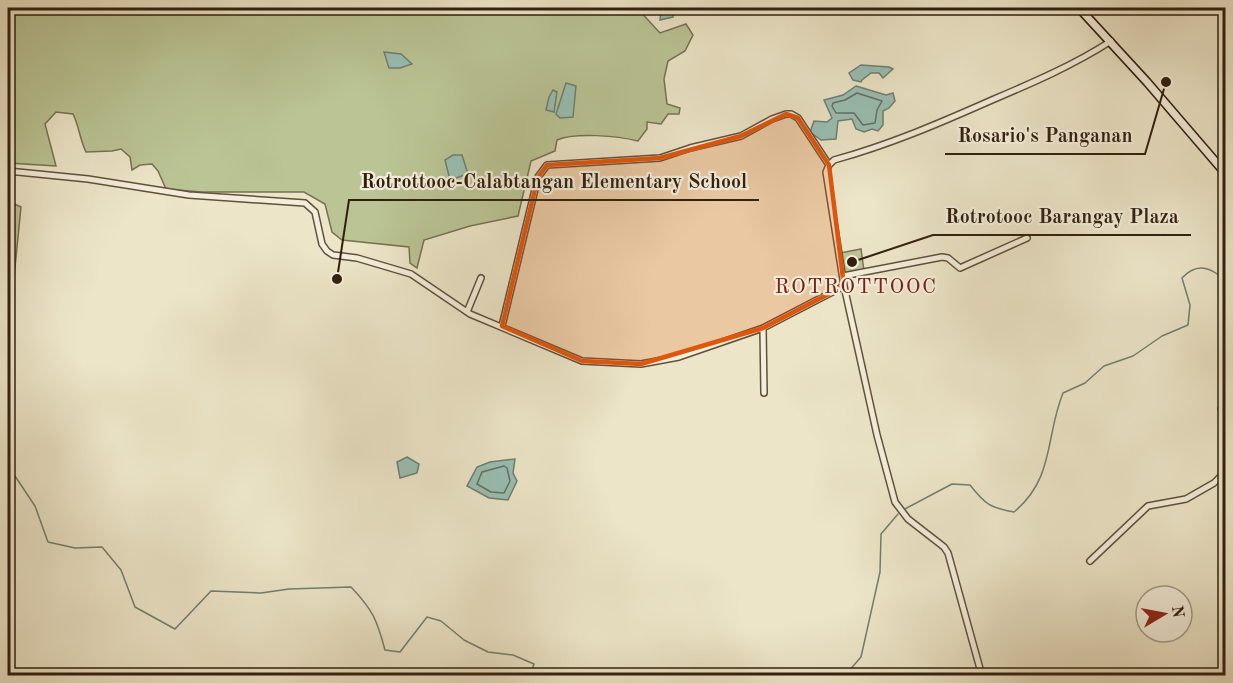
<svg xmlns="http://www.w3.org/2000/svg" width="1233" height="683" viewBox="0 0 1233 683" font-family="'Old Standard TT',serif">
<rect width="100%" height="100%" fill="#ece5c8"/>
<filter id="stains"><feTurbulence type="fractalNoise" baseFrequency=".00333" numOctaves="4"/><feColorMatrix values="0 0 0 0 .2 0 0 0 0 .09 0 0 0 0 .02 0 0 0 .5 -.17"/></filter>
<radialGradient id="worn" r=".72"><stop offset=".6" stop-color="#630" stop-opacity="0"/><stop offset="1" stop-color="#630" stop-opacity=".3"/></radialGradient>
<!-- green -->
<path fill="#bac494" stroke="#767251" stroke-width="1.5" d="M 8,8 L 637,8 L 660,33 L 686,24 L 693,35 L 685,51 L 668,61 L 664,79 L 667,104 L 680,108 L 679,114 L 668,114 L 661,124 L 647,122 L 647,129 L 638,141 C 618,136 575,132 557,140 L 555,151 L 531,161 L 518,216 L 470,226 L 424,240 L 417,268 L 410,263 L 409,247 L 342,240 L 332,232 L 325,204 L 304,192 L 201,192 L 166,189 L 158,171 L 152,164 L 140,165 L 132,170 L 130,157 L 121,149 L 112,151 L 86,152 C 80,140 79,126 73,114 L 56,112 L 45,124 L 56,166 L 8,163 Z
M 8,201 L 21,207 L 8,338 Z
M 861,249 L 864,271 L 843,275 L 840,253 Z"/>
<!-- water -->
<path fill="#99bfb4" stroke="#6f7f72" stroke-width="1.5" d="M 661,8 L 682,8 L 674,13 L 673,17 L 660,20 Z
M 384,52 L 401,54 L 412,64 L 400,68 L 389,68 Z
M 861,65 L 889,67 L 893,69 L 883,78 L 879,73 L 871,73 L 862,80 L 861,82 L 853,80 L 849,73 Z
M 566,83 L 576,86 L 573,117 L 560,118 L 556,114 Z
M 856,86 L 886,95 L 893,93 L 895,101 L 889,108 L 883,111 L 883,125 L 878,131 L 872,129 L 864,132 L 856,129 L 852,119 L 838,121 L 836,139 L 821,140 L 810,132 L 814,121 L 827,122 L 832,118 L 824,100 L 843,95 Z
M 553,90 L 557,92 L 554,112 L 546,110 L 549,97 Z
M 453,155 L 462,155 L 468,174 L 450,180 L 445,160 Z
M 407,457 L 419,464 L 417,473 L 400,478 L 397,462 Z
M 515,459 L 513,473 L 517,481 L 508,500 L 489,498 L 467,486 L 477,467 L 490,462 Z"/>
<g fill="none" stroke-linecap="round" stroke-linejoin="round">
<!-- shore -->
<path stroke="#656f61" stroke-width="1.5" d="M 857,93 L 882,101 L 877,110 L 875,123 L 863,125 L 854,113 L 836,113 L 832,106 L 833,103 L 845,100 Z
M 504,466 L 507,468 L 510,481 L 504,493 L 491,492 L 477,484 L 482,472 Z"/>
<!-- stream -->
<path stroke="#6f7f72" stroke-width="1.5" d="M 8,477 L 15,476 L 35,506 L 48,542 L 75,548 L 102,547 L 121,570 L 135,607 L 175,629 L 211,591 L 261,593 L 289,589 L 351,587 C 373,610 377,620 385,650 L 400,652 L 427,617 L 441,621 L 464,640 L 488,652 L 513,655 L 534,664 L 530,676
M 903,510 L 952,484 L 970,485 C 985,504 990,508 1014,512 C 1055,478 1045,437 1063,393 L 1085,383 L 1104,366 L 1133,356 L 1162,336 L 1188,325 L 1190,305 L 1182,278 C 1197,262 1211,267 1226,281
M 834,676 L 848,672 L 861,657 L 880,572 L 881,534 L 898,514"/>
<defs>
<path id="minor" d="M 8,171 L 88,179 L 189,195 L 305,203 L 315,212 L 322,244 L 327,251 L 333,255 L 357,258 L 411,274 L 470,314 L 582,361 L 641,364 L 679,357 L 763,328 L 844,286
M 843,276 L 942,257 L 948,258 L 960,268 L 1027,238
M 467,312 L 481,278
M 502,326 L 538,177 L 547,165 L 660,158 L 690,148 L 741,136 L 772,119 L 786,114 L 791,114 L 798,118 L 829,165
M 763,328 L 764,393
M 1226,401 L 1221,409 L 1226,415
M 1090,561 L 1148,506 L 1186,499 L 1214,483 L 1226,471
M 982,676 L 948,553 L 944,547 L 908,519 L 895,502 L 877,435 L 844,286 L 826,172 L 829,165 L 834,160 C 889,145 940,123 992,100 C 1032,83 1074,65 1111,41"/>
<path id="secondary" d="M 1079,8 L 1147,82 L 1226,174"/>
</defs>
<!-- minor casing -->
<use href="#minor" stroke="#60503c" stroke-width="8"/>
<!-- secondary casing -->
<use href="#secondary" stroke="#311f0e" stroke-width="10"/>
<!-- minor -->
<use href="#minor" stroke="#f3eedb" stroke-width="5"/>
<!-- secondary -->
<use href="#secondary" stroke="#f3eedb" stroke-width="7"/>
</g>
<!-- marked area -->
<path fill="#df560c" fill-opacity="0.2" stroke="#df560c" stroke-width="4.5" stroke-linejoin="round" d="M 786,114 L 798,118 L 829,165 L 844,286 L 763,328 L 641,364 L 582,361 L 502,326 L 538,177 L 547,165 L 660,158 L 741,136 Z"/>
<g text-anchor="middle" stroke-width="4.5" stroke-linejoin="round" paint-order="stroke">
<!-- quarter labels -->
<g font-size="21" letter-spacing="1.5" fill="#7a1f14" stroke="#f3eedb">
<text x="856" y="293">ROTROTTOOC</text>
</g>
</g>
<!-- callouts -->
<path fill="none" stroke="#311f0e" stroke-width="2" d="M1166 82L1145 154H945M337 279L349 200H759M852 262L933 235H1191"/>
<g fill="#311f0e" stroke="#f3eedb" stroke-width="2">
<circle cx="1166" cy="82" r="6"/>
<circle cx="337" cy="279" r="6"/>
<circle cx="852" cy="262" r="6"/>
</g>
<g font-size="20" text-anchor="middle" font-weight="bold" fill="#311f0e" stroke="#f3eedb" stroke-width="4.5" stroke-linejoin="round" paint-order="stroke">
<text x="1045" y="142">Rosario's Panganan</text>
<text x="554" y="188">Rotrottooc-Calabtangan Elementary School</text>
<text x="1062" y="223">Rotrotooc Barangay Plaza</text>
</g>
<!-- margin -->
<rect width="1233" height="683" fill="none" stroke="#ece5c8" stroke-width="30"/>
<rect x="9" y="9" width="1215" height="665" fill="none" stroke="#311f0e" stroke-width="3"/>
<rect x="15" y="15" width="1203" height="653" fill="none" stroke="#311f0e" stroke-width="1.5"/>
<!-- north arrow -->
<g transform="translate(1164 614) rotate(80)"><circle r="28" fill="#f3eedb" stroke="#a59b89" stroke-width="1.5"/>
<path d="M0-4.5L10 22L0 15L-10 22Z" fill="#8f2418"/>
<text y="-9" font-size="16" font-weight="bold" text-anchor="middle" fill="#311f0e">N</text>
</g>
<rect width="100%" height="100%" filter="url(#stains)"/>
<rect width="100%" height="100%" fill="url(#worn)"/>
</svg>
